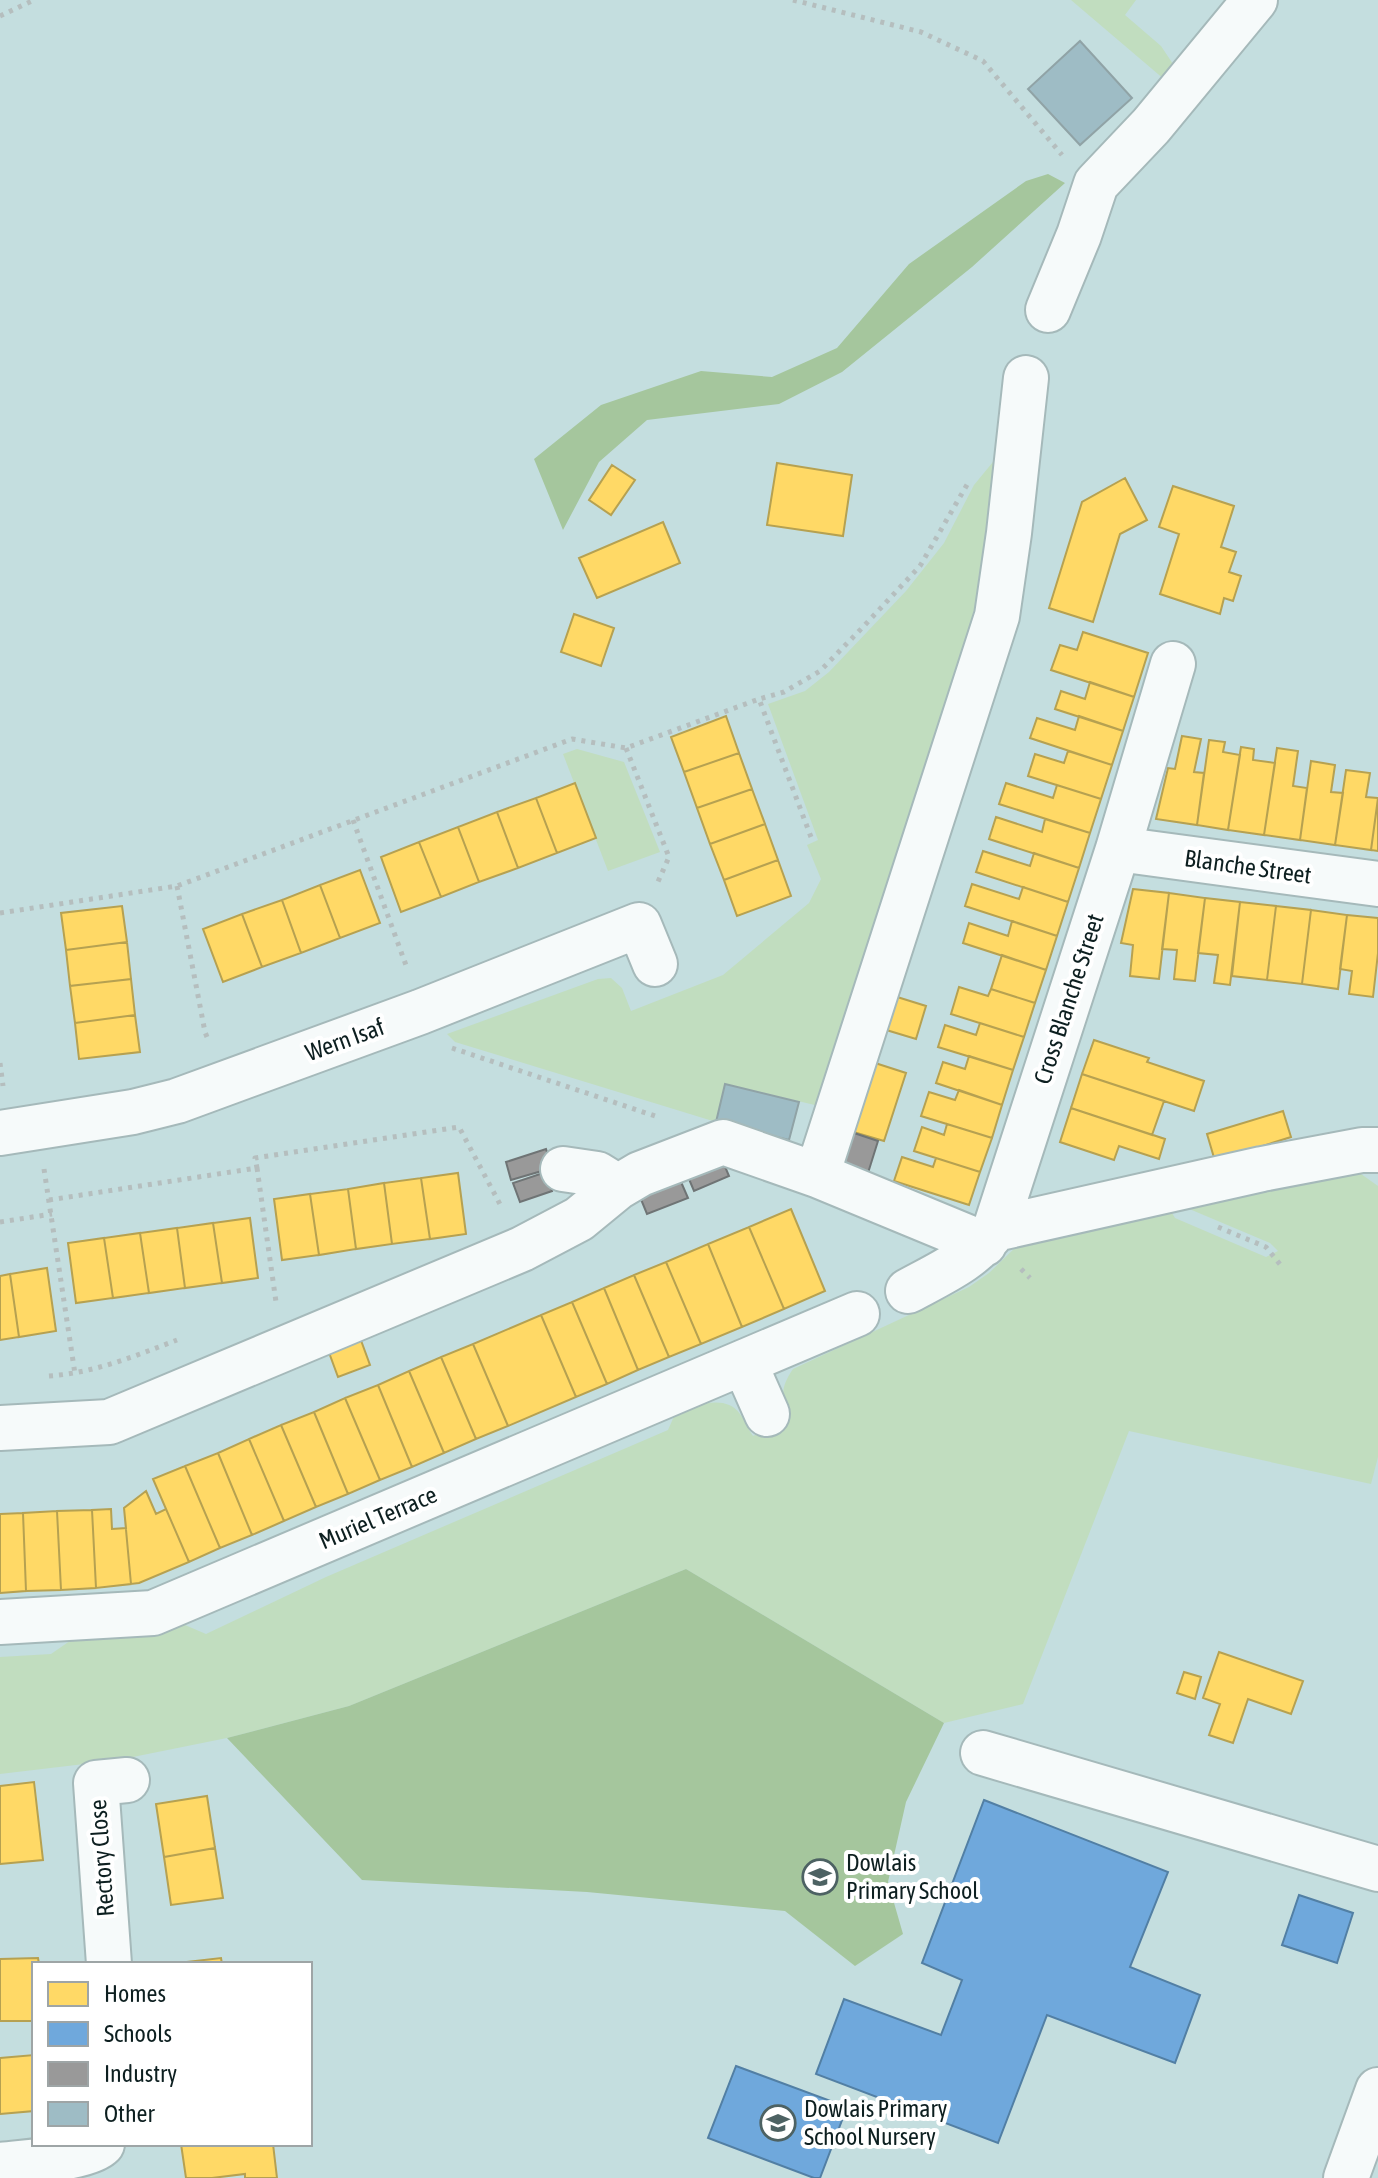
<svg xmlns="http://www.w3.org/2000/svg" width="1378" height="2178" viewBox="0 0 1378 2178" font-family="'Asap Condensed',sans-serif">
<rect width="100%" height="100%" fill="#c4dedf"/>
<!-- green -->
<path fill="#c1ddbf" d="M 1071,0 L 1136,0 L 1125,15 L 1161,46 L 1173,64 L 1165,80 Z
M 1002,451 L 990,580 L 819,1106 L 726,1084 L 716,1122 L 455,1042 L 447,1034 L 598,979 L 611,978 L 622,988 L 631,1011 L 723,975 L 809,903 L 821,879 L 807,845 L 818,840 L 768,704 L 805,691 L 829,672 L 906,591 L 944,543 L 974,485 Z
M 577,749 L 624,762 L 660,852 L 608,871 L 563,754 Z
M 1338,1168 L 1361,1174 L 1378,1186 L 1378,1457 L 1371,1484 L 1129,1431 L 1023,1704 L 944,1723 L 686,1569 L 349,1706 L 227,1738 L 118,1760 L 0,1774 L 0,1657 L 51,1654 L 80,1634 L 178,1622 L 206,1634 L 326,1577 L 668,1430 L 675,1414 C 694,1406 725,1393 740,1414 C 745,1420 748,1429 753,1436 L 790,1418 C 781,1397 780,1388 793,1369 L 969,1287 L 989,1273 L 1018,1245 L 1169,1208 L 1175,1218 L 1266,1257 L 1278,1251 L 1270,1243 L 1187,1208 L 1183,1204 Z"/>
<!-- forest -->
<path fill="#a5c69d" d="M 1048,174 L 1065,183 L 972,267 L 842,372 L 779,404 L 647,420 L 599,462 L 563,530 L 534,459 L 601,405 L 701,371 L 772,377 L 837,348 L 909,264 L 1026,181 Z
M 686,1569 L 944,1723 L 906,1802 L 888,1882 L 903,1934 L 855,1966 L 785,1911 L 587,1892 L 362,1880 L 227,1738 L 349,1706 Z"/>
<!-- homes -->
<path fill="#ffd966" stroke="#b6a151" stroke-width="2" d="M 777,463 L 852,475 L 843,536 L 767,525 Z
M 612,465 L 635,480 L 611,515 L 589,500 Z
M 1125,478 L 1147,520 L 1120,534 L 1093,622 L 1049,608 L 1082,502 Z
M 1173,486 L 1234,506 L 1221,547 L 1236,552 L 1229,572 L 1241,576 L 1233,601 L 1224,598 L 1220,614 L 1160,594 L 1179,534 L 1159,527 Z
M 663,522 L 680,563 L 597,598 L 579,558 Z
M 574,614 L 614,628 L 601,666 L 561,652 Z
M 1083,632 L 1148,653 L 1134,697 L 1051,670 L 1060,645 L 1077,650 Z
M 1090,682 L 1134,697 L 1123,731 L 1055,709 L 1061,691 L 1085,699 Z
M 726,716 L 739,753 L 684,772 L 671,737 Z
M 1079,716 L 1123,731 L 1112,765 L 1030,738 L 1037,718 L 1075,730 Z
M 1182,736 L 1201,739 L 1194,772 L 1204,773 L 1197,825 L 1156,819 L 1168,768 L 1175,769 Z
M 1209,740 L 1225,742 L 1223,752 L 1240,755 L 1228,830 L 1197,825 Z
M 1241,747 L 1254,749 L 1253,760 L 1275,763 L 1264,835 L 1228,830 Z
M 1277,748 L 1298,751 L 1293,786 L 1307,788 L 1300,840 L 1264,835 Z
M 1068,751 L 1112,765 L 1101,799 L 1028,776 L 1035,754 L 1064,763 Z
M 739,753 L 752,789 L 697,808 L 684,772 Z
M 1311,761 L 1335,765 L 1331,792 L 1343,793 L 1335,845 L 1300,840 Z
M 1346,770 L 1370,773 L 1366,797 L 1378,798 L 1371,850 L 1335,845 Z
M 575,783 L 596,838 L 557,853 L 536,798 Z
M 1006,783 L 1053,798 L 1057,785 L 1101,799 L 1090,833 L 999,804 Z
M 752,789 L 765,824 L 710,844 L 697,808 Z
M 536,798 L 557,853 L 518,868 L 497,812 Z
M 1378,799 L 1378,851 L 1371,850 Z
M 497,812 L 518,868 L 479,882 L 458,827 Z
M 996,817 L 1042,832 L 1045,819 L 1090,833 L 1079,868 L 989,839 Z
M 765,824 L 778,860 L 724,880 L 710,844 Z
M 458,827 L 479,882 L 441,897 L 419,842 Z
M 419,842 L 441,897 L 401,912 L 381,857 Z
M 983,851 L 1030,866 L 1034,853 L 1079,868 L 1068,902 L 976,872 Z
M 778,860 L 791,896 L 737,916 L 724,880 Z
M 360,870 L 380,923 L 340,938 L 320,885 Z
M 972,884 L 1019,899 L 1023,887 L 1068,902 L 1057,936 L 965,906 Z
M 320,885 L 340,938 L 301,953 L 282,900 Z
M 1133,889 L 1169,893 L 1159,979 L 1130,976 L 1133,945 L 1121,943 Z
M 1169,893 L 1205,898 L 1195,981 L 1174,979 L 1177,950 L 1162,949 Z
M 1205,898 L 1240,902 L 1230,985 L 1214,983 L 1218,955 L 1198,953 Z
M 282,900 L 301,953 L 262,967 L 242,914 Z
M 1240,902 L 1276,906 L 1267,980 L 1232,976 Z
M 122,906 L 127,942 L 66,950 L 61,913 Z
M 1276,906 L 1311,910 L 1302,984 L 1267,980 Z
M 1311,910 L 1347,915 L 1338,989 L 1302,984 Z
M 242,914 L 262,967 L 223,982 L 203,929 Z
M 1347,915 L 1378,918 L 1378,953 L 1373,997 L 1349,994 L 1352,971 L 1340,969 Z
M 1012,921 L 1057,936 L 1046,970 L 963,943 L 969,923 L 1008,936 Z
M 127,942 L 131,979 L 70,986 L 66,950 Z
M 1002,955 L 1046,970 L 1035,1003 L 991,989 Z
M 131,979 L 135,1015 L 75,1023 L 70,986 Z
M 959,987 L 988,996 L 991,989 L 1035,1003 L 1024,1037 L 951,1014 Z
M 894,996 L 926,1006 L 916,1039 L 883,1029 Z
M 135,1015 L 140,1052 L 79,1059 L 75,1023 Z
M 980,1023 L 1024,1037 L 1013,1070 L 938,1047 L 945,1025 L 976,1035 Z
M 1094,1040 L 1149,1058 L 1147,1062 L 1204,1081 L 1194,1111 L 1082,1074 Z
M 969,1056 L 1013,1070 L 1002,1105 L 936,1083 L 943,1062 L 965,1069 Z
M 872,1062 L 906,1073 L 884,1141 L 850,1131 Z
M 1082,1074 L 1164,1101 L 1152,1135 L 1071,1108 Z
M 959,1090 L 1002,1105 L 992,1138 L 921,1116 L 929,1092 L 955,1100 Z
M 1071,1108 L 1165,1139 L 1159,1159 L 1119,1146 L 1114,1160 L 1060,1142 Z
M 1283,1111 L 1291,1137 L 1215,1161 L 1207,1134 Z
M 947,1124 L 992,1138 L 980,1172 L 914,1151 L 922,1127 L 944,1135 Z
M 902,1157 L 933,1167 L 936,1158 L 980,1172 L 969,1205 L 894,1181 Z
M 458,1173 L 466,1234 L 430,1239 L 421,1178 Z
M 421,1178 L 430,1239 L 392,1244 L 384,1183 Z
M 384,1183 L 392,1244 L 356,1249 L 348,1189 Z
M 348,1189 L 356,1249 L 319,1255 L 310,1194 Z
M 310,1194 L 319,1255 L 282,1260 L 274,1199 Z
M 791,1209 L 825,1291 L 784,1309 L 749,1227 Z
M 250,1218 L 258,1278 L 222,1283 L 213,1223 Z
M 213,1223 L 222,1283 L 185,1288 L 177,1228 Z
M 749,1227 L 784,1309 L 742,1327 L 708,1244 Z
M 177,1228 L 185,1288 L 149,1293 L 140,1233 Z
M 140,1233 L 149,1293 L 113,1298 L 104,1238 Z
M 104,1238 L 113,1298 L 76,1303 L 68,1243 Z
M 708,1244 L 742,1327 L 701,1344 L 666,1262 Z
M 666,1262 L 701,1344 L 669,1357 L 634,1275 Z
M 47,1268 L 56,1331 L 19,1337 L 10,1274 Z
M 10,1274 L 19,1337 L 0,1340 L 0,1276 Z
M 634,1275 L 669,1357 L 638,1370 L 604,1288 Z
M 604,1288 L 638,1370 L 607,1384 L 572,1302 Z
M 572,1302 L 607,1384 L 576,1397 L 541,1315 Z
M 541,1315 L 576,1397 L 508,1426 L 473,1344 Z
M 359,1335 L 370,1365 L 338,1377 L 327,1347 Z
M 473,1344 L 508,1426 L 476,1439 L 441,1357 Z
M 441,1357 L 476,1439 L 444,1453 L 409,1371 Z
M 409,1371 L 444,1453 L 412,1467 L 378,1385 Z
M 378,1385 L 412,1467 L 380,1480 L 345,1398 Z
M 345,1398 L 380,1480 L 348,1494 L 314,1412 Z
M 314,1412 L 348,1494 L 316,1507 L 281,1425 Z
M 281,1425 L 316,1507 L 284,1521 L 249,1439 Z
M 249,1439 L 284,1521 L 252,1535 L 218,1453 Z
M 218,1453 L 252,1535 L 220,1548 L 185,1466 Z
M 185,1466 L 220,1548 L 189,1562 L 153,1479 Z
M 146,1491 L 156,1514 L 166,1509 L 189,1562 L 139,1583 L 131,1584 L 124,1508 Z
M 124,1508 L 131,1584 L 96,1588 L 92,1510 L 111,1509 L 112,1529 L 126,1528 Z
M 92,1510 L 96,1588 L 61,1590 L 57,1511 Z
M 57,1511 L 61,1590 L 26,1591 L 23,1513 Z
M 23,1513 L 26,1591 L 0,1593 L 0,1514 Z
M 1219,1652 L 1303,1681 L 1291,1714 L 1248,1699 L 1233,1743 L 1209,1735 L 1220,1704 L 1203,1698 Z
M 1184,1672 L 1201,1677 L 1195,1699 L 1177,1693 Z
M 34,1782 L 43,1860 L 0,1864 L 0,1786 Z
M 207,1796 L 215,1848 L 164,1857 L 156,1804 Z
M 215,1848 L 223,1898 L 171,1905 L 164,1857 Z
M 38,1958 L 39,1964 L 34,1964 L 34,2021 L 0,2021 L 0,1959 Z
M 221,1958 L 222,1964 L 169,1964 Z
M 34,2055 L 34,2111 L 0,2114 L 0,2058 Z
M 181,2144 L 273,2144 L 277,2178 L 245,2178 L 245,2174 L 212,2178 L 186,2178 Z"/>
<!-- schools -->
<path fill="#6fa8dc" stroke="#527fa4" stroke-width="2" d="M 984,1800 L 1168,1872 L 1130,1967 L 1200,1995 L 1175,2063 L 1047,2015 L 998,2143 L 816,2074 L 844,1999 L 941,2035 L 962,1980 L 922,1963 Z
M 1299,1895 L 1353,1913 L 1337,1963 L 1282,1945 Z
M 736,2066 L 847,2107 L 820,2178 L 814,2178 L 708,2138 Z"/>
<!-- industry -->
<path fill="#999" stroke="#6f7475" stroke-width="2" d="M 851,1132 L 878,1141 L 868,1173 L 841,1164 Z
M 546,1149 L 552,1168 L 511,1180 L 506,1162 Z
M 721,1157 L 729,1176 L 694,1191 L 686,1172 Z
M 546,1172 L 552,1191 L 520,1202 L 513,1183 Z
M 678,1175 L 688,1198 L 647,1214 L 638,1192 Z"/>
<!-- building -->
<path fill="#9ebcc5" stroke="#90a3a6" stroke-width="2" d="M 1080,41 L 1132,98 L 1080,145 L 1028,89 Z
M 725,1084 L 799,1102 L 789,1140 L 716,1122 Z"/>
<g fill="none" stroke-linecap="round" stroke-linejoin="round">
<defs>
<path id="minor" d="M 1048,310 L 1079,235 L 1096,184 L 1151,126 L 1255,0
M 1118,849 L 1378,884
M 0,1133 L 133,1112 L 177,1101 L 420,1012 L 639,925 L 655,964
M 563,1169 L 597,1174 L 618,1187
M 817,1175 L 997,616 L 1009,533 L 1026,378
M 995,1229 L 1262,1169 L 1362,1150 L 1378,1150
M 908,1291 C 939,1274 974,1259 995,1229 L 1118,849 L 1173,664
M 744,1362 L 767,1414
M 0,1428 L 109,1422 L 114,1420 L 522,1249 L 579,1219 L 618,1187 L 640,1174 L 723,1142 L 817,1175 L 984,1244
M 0,1622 L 153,1613 L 857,1314
M 983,1753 L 1378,1869
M 109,1964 L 96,1783 L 127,1780
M 0,2165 C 22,2162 88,2159 102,2144
M 1346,2178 L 1378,2090"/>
</defs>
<!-- minor casing -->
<use href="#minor" stroke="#a5b9ba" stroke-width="48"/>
<!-- path -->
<path stroke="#b5bebe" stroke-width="5" stroke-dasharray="4 6" stroke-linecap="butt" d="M 793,0 L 921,32 L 983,61 L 1062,155
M 0,16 L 34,0
M 626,748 L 669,857 L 657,884
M 353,820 L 407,968
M 811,837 L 759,699 L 784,692 L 820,671 L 862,628 L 920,566 L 968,483
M 177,886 L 205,1032 L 209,1042
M 0,913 L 177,886 L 572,739 L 626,748 L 759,699
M 452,1048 L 658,1117
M 0,1063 L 3,1086
M 257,1168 L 276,1302
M 44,1169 L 75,1374
M 49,1200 L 257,1168 L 255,1158 L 459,1127 L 502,1208
M 0,1222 L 52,1214
M 1218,1227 L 1266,1247 L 1283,1268
M 1021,1269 L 1030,1278
M 49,1376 C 94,1373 135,1356 177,1340"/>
<!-- minor -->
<use href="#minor" stroke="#f6fafa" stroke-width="44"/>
</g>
<!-- icons -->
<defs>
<symbol id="school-ring" viewBox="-11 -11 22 22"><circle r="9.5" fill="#fff" stroke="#4d6263" stroke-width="1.5"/><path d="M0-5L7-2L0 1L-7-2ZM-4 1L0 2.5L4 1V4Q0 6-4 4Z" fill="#4d6263"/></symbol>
</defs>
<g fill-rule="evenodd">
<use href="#school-ring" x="800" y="1857" width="40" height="40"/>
<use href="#school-ring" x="758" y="2103" width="40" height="40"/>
</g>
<g text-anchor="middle" stroke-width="8" stroke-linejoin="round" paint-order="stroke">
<!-- street labels -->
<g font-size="24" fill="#0d1f20" stroke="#fff">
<text transform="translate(1248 867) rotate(8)" y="8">Blanche Street</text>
<text transform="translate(1069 999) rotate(-72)" y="8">Cross Blanche Street</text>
<text transform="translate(345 1040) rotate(-20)" y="8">Wern Isaf</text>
<text transform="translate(378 1518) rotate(-23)" y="8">Muriel Terrace</text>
<text transform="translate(102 1858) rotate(-94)" y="8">Rectory Close</text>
</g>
<!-- poi labels -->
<g font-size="24" fill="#0d1f20" stroke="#fff" text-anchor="start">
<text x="846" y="1871">Dowlais<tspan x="846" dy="28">Primary School</tspan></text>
<text x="804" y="2117">Dowlais Primary<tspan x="804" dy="28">School Nursery</tspan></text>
</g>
</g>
<!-- legend -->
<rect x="32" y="1962" width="280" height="184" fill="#ffffff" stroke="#9ea5a6" stroke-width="2"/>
<rect x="48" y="1982" width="40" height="24" fill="#ffd966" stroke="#9ea5a6" stroke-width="2"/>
<text x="104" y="2002" font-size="24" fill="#0d1f20">Homes</text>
<rect x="48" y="2022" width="40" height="24" fill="#6fa8dc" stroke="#9ea5a6" stroke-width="2"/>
<text x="104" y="2042" font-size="24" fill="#0d1f20">Schools</text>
<rect x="48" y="2062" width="40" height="24" fill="#999999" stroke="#9ea5a6" stroke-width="2"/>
<text x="104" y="2082" font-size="24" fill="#0d1f20">Industry</text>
<rect x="48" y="2102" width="40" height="24" fill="#9ebcc5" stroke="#9ea5a6" stroke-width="2"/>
<text x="104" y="2122" font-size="24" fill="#0d1f20">Other</text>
</svg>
